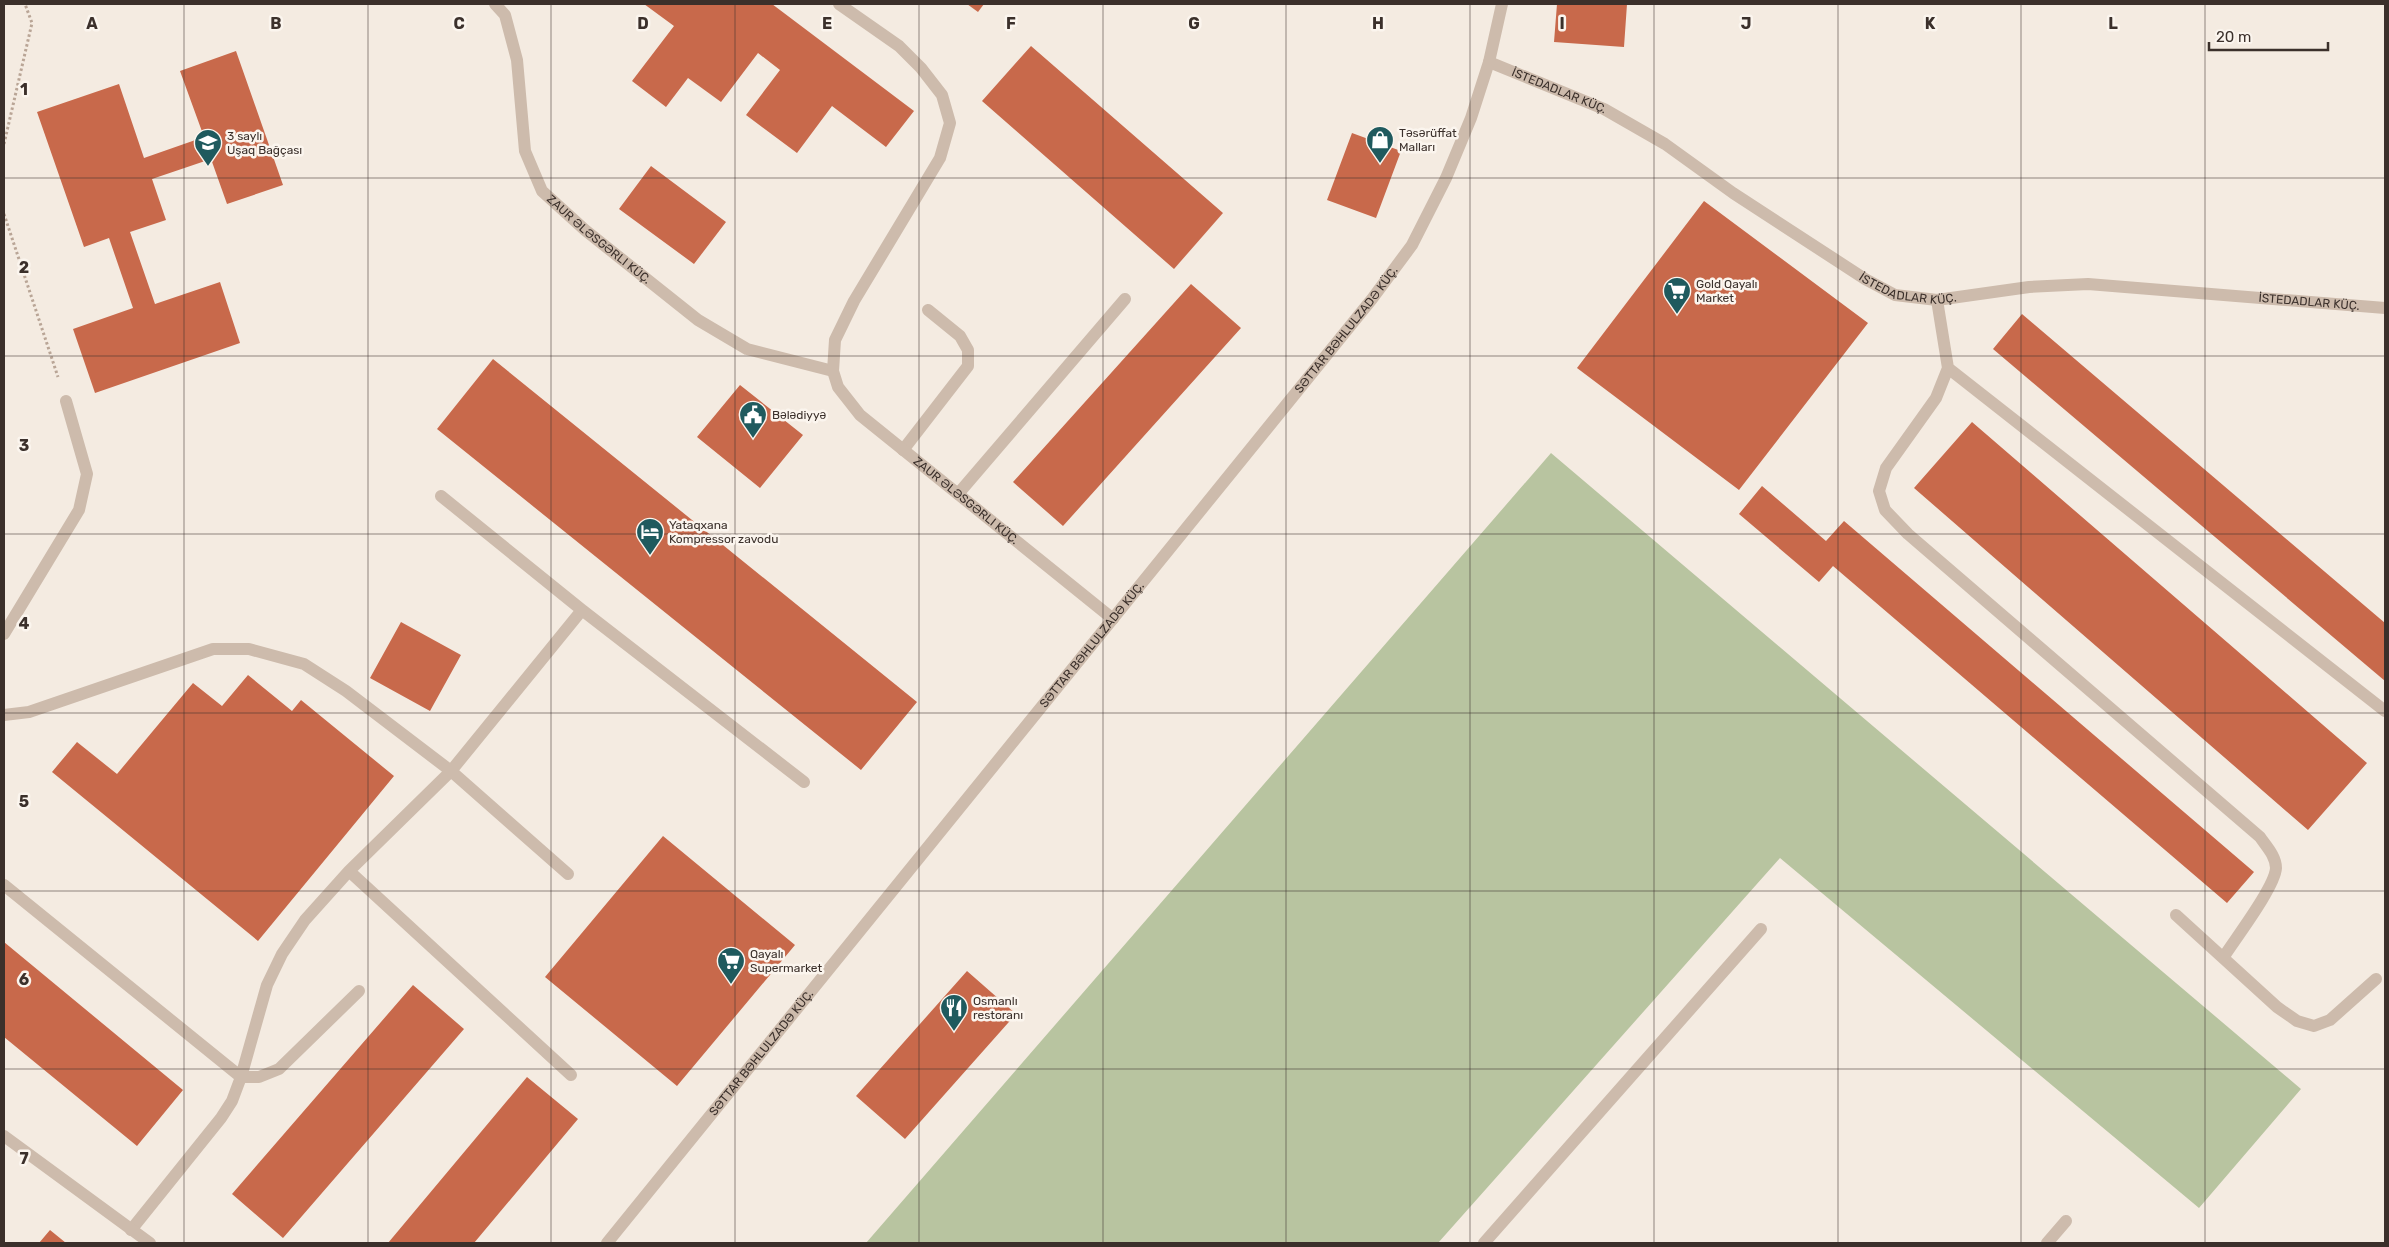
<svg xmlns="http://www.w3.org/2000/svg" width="2389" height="1247" viewBox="0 0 2389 1247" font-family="Rubik,sans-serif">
<rect width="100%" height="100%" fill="#f4ebe1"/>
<!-- green -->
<path fill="#b8c4a0" d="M 1551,453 L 2301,1089 L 2199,1208 L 1780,858 L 1438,1243 L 866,1243 Z"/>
<!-- building -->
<path fill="#c8694b" d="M 644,4 L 772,4 L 914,111 L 886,147 L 832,106 L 797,153 L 746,115 L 780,70 L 758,53 L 721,102 L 688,78 L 666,107 L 632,81 L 674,26 Z
M 967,4 L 984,4 L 978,12 Z
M 1557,4 L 1627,4 L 1624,47 L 1554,42 Z
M 1031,46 L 1223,213 L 1174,269 L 982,101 Z
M 236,51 L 283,185 L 227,204 L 211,159 L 152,179 L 166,220 L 130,232 L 155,304 L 220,282 L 240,343 L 95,393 L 73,329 L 133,308 L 109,238 L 84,247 L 37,112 L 119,84 L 144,158 L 204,137 L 180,71 Z
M 1352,133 L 1401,151 L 1376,218 L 1327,200 Z
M 651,166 L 726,222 L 694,264 L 619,209 Z
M 1704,201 L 1868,323 L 1739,490 L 1577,368 Z
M 1191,284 L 1241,328 L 1063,526 L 1013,482 Z
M 2022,314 L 2385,623 L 2385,681 L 1993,349 Z
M 493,359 L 917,702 L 861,770 L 437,429 Z
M 740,385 L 803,435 L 760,488 L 697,437 Z
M 1972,422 L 2367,763 L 2308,830 L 1914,488 Z
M 1762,486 L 1826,541 L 1844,521 L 2254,872 L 2227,903 L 1833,566 L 1819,582 L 1739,514 Z
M 401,622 L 461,655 L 430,711 L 370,678 Z
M 248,675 L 292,711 L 301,700 L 394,776 L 258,941 L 52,772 L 77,742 L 117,774 L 193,683 L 222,706 Z
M 663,836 L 795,945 L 677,1086 L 545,977 Z
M 4,942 L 183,1090 L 137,1146 L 4,1037 Z
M 967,971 L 1016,1014 L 905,1139 L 856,1096 Z
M 413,985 L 464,1029 L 283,1238 L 232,1194 Z
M 527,1077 L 578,1119 L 474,1243 L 388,1243 Z
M 50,1230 L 66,1243 L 39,1243 Z"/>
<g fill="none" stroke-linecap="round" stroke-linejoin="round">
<!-- path -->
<path stroke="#b9a596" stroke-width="3" stroke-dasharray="2.5 2.5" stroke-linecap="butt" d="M 4,144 L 32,23 L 25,4
M 4,214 L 58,377"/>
<!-- service -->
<path stroke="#cdbbac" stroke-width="12" d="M 1937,300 L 1948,368 L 2385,711
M 1948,368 L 1936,398 L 1886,468 L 1879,491 L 1885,510 L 1908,534 L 2260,837 C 2266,846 2276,856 2276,868 C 2275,887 2235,939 2223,958
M 903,450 L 968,366 L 968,350 L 960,336 L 928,310
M 958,494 L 1125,299
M 441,496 L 582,610 L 804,782
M 4,634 L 79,510 L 87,474 L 66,401
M 4,715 L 29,712 L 213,649 L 249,649 L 304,664 L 346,691 L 451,771 L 568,874
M 349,871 L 571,1075
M 4,885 L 241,1077 L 232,1101 L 221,1118 L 131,1230
M 2176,915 L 2277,1007 L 2297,1021 L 2314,1026 L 2330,1020 L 2376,979
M 359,991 L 279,1069 L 259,1077 L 241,1077 L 267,985 L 282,954 L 305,920 L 349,871 L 451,771 L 582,610
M 1484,1243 L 1761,929
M 2047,1243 L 2066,1221"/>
<!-- minor -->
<g stroke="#cdbbac" stroke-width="12">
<path id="s1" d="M 495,4 L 505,15 L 517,60 L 525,151 L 542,191 L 585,230 L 698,320 L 747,349 L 833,371"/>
<path id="s2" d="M 839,4 L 899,46 L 921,68 L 942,95 L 950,123 L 940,158 L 854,301 L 835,340 L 833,371 L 838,387 L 860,415 L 1113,619"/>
<path id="s3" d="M 1489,62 L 1604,109 L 1665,144 L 1733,193 L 1865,279 L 1895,295 L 1937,300 L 2029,287 L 2088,284 L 2385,308"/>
<path id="s4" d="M 607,1243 L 1372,299 L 1412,245 L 1446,178 L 1471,118 L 1489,62 L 1502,4"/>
</g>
<!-- tertiary -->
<path stroke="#cdbbac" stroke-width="12" d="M 4,1136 L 150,1243"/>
</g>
<!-- grid -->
<path fill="none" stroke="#3b302b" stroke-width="1" stroke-opacity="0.55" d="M 184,4 L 184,1243M 368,4 L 368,1243M 551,4 L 551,1243M 735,4 L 735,1243M 919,4 L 919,1243M 1103,4 L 1103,1243M 1286,4 L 1286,1243M 1470,4 L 1470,1243M 1654,4 L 1654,1243M 1838,4 L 1838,1243M 2021,4 L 2021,1243M 2205,4 L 2205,1243M 4,178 L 2385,178M 4,356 L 2385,356M 4,534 L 2385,534M 4,713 L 2385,713M 4,891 L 2385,891M 4,1069 L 2385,1069"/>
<!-- icons -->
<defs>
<symbol id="shop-pin" viewBox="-11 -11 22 30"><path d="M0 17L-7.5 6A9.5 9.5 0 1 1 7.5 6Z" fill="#1f5a5e" stroke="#fbf5ee"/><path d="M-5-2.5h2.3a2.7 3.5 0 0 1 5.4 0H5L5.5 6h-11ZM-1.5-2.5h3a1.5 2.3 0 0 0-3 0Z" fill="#fff"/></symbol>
<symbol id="school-pin" viewBox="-11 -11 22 30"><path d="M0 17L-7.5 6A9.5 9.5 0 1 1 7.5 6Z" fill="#1f5a5e" stroke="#fbf5ee"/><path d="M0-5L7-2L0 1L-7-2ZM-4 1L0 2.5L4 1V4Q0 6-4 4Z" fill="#fff"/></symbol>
<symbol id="supermarket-pin" viewBox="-11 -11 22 30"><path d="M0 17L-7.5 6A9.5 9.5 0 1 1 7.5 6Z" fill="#1f5a5e" stroke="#fbf5ee"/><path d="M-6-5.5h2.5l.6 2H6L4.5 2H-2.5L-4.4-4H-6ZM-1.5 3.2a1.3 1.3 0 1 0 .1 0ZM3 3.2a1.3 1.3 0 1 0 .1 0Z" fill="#fff"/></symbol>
<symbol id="civic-pin" viewBox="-11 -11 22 30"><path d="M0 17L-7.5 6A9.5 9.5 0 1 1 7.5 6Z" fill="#1f5a5e" stroke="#fbf5ee"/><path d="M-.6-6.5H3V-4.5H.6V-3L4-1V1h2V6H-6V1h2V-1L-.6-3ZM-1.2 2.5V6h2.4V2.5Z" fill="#fff"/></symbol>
<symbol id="hotel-pin" viewBox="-11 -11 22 30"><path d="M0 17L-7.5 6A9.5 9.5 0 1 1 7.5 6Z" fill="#1f5a5e" stroke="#fbf5ee"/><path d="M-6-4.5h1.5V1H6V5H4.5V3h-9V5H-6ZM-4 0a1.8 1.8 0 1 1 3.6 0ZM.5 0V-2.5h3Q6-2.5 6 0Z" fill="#fff"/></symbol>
<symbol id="restaurant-pin" viewBox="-11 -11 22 30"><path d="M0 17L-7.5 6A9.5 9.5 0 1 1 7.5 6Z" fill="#1f5a5e" stroke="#fbf5ee"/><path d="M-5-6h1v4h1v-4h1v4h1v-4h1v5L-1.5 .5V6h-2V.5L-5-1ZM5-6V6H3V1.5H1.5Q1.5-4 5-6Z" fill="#fff"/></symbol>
</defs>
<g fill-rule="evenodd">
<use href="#shop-pin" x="1364" y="124" width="32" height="43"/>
<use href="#school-pin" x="192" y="127" width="32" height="43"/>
<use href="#supermarket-pin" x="1661" y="275" width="32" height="43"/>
<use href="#civic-pin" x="737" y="399" width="32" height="43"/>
<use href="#hotel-pin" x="634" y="516" width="32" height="43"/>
<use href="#supermarket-pin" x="715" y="945" width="32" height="43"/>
<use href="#restaurant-pin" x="938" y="992" width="32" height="43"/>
</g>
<g text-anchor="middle" stroke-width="5" stroke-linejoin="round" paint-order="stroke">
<!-- street labels -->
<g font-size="12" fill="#3b302b" stroke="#fbf5ee">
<text dy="4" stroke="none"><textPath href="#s3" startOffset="76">İSTEDADLAR KÜÇ.</textPath></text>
<text dy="4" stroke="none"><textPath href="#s1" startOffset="271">ZAUR ƏLƏSGƏRLI KÜÇ.</textPath></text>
<text dy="4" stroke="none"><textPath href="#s3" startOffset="481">İSTEDADLAR KÜÇ.</textPath></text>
<text dy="4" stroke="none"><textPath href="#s3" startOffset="886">İSTEDADLAR KÜÇ.</textPath></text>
<text dy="4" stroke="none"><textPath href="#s4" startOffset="1175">SƏTTAR BƏHLULZADƏ KÜÇ.</textPath></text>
<text dy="4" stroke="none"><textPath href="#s2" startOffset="634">ZAUR ƏLƏSGƏRLI KÜÇ.</textPath></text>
<text dy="4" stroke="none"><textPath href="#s4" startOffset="770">SƏTTAR BƏHLULZADƏ KÜÇ.</textPath></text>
<text dy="4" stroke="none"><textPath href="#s4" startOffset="245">SƏTTAR BƏHLULZADƏ KÜÇ.</textPath></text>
</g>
<!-- poi labels -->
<g font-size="12" fill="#3b302b" stroke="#fbf5ee" text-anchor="start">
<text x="1399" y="137">Təsərüffat<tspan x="1399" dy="14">Malları</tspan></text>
<text x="227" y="140">3 saylı<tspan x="227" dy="14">Uşaq Bağçası</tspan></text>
<text x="1696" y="288">Gold Qayalı<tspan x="1696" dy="14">Market</tspan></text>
<text x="772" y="419">Bələdiyyə</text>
<text x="669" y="529">Yataqxana<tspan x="669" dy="14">Kompressor zavodu</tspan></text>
<text x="750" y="958">Qayalı<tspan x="750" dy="14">Supermarket</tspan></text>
<text x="973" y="1005">Osmanlı<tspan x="973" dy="14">restoranı</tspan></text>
</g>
</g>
<g font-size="16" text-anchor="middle" font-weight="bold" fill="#3b302b" stroke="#fbf5ee" stroke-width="5" stroke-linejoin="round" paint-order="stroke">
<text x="92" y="29">A</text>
<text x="276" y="29">B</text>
<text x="459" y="29">C</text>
<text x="643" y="29">D</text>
<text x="827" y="29">E</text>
<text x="1011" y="29">F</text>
<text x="1194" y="29">G</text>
<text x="1378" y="29">H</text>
<text x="1562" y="29">I</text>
<text x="1746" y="29">J</text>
<text x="1930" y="29">K</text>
<text x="2113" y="29">L</text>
<text x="24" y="95">1</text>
<text x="24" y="273">2</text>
<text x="24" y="451">3</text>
<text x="24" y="629">4</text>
<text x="24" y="807">5</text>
<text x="24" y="985">6</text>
<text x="24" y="1164">7</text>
</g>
<!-- border -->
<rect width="2389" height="1247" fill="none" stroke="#3b302b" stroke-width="10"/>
<!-- scale -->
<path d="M2209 42v8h119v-8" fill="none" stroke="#3b302b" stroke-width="2.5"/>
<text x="2216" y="42" font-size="15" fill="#3b302b" stroke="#fbf5ee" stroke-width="4" paint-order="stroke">20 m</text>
</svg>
